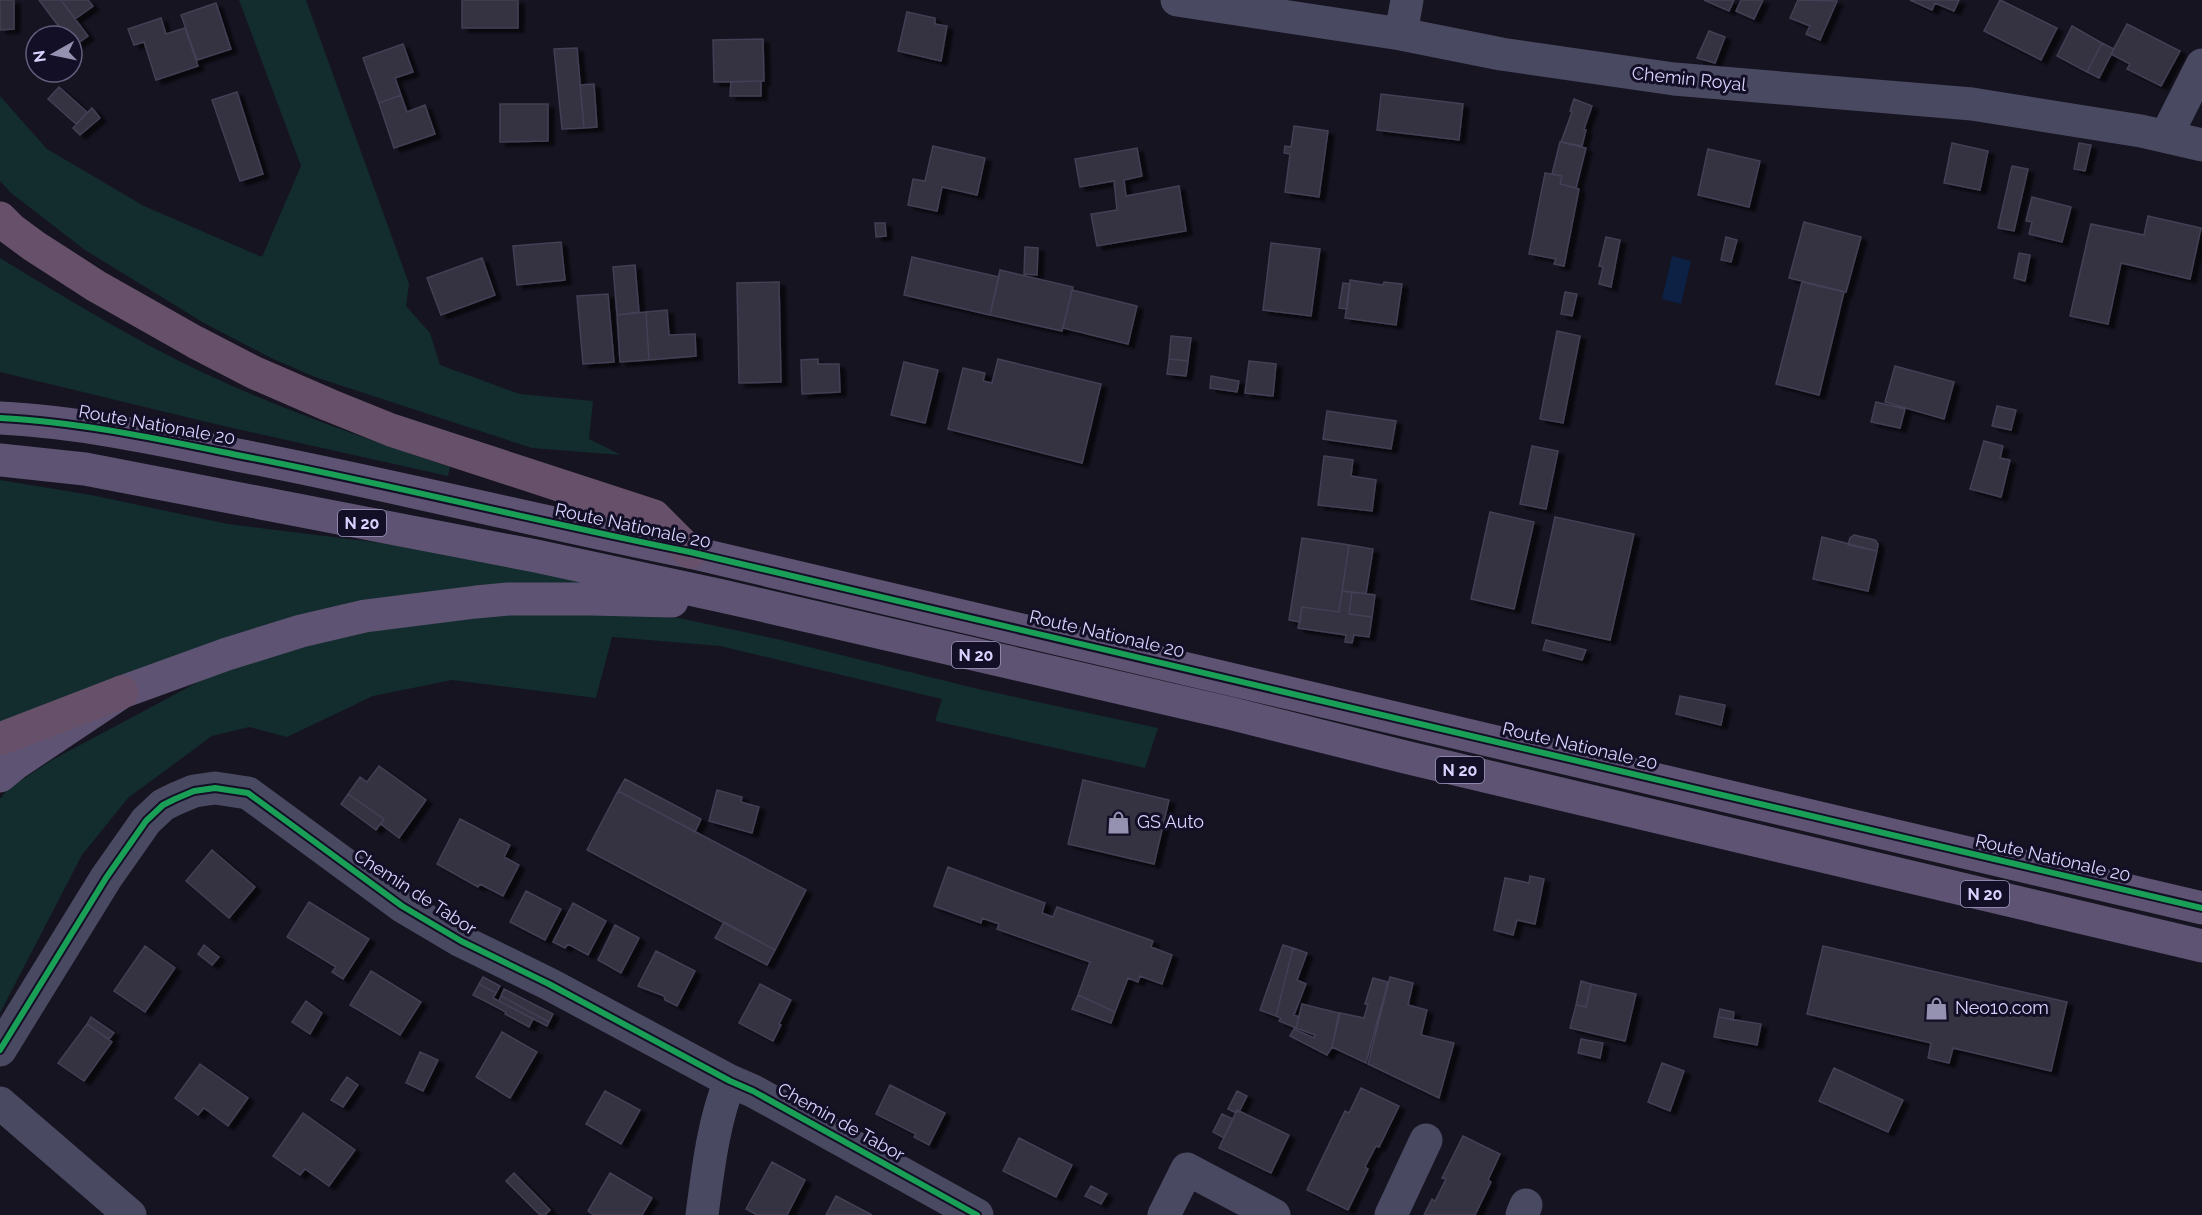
<svg xmlns="http://www.w3.org/2000/svg" width="2202" height="1215" viewBox="0 0 2202 1215" font-family="Raleway,sans-serif">
<defs>
<filter id="shadow"><feDropShadow dx="6" dy="4" stdDeviation="1.5" flood-color="#0009"/></filter>
</defs>
<rect width="100%" height="100%" fill="#161421"/>
<!-- green -->
<path fill="#132c2d" d="M 239,0 L 306,0 L 409,284 L 406,306 L 430,333 L 440,365 L 520,394 L 593,401 L 589,439 L 621,455 L 532,448 L 315,377 L 271,358 L 204,323 L 85,250 L 11,193 L 0,181 L 0,96 L 47,149 L 144,206 L 262,257 L 301,166 Z
M 0,258 C 49,288 99,318 150,346 C 245,397 348,433 450,467 L 448,476 L 215,424 L 0,372 Z
M 0,480 L 91,495 L 228,524 L 390,544 L 586,580 L 584,590 L 473,587 L 0,727 Z
M 612,613 L 679,618 L 781,640 L 974,688 L 1158,728 L 1145,768 L 935,721 L 942,699 L 720,646 L 612,637 L 596,698 L 452,680 L 373,696 L 287,737 L 249,727 L 212,736 L 128,798 L 82,855 L 0,1013 L 0,799 L 8,789 L 52,760 L 200,681 L 297,645 L 380,625 L 478,615 Z"/>
<!-- water -->
<path fill="#0d2144" d="M 1672,256 L 1691,261 L 1681,304 L 1662,299 Z"/>
<!-- building -->
<path fill="#343243" stroke="#433f54" stroke-width="1.5" filter="url(#shadow)" d="M 0,0 L 14,0 L 14,29 L 0,30 Z
M 39,0 L 61,0 L 88,36 L 74,46 L 72,43 L 72,36 L 66,36 Z
M 61,0 L 88,0 L 93,6 L 75,19 Z
M 462,0 L 518,0 L 518,28 L 462,28 Z
M 1704,0 L 1734,0 L 1729,11 Z
M 1741,0 L 1763,0 L 1754,19 L 1736,11 Z
M 1798,0 L 1837,1 L 1820,40 L 1806,34 L 1810,26 L 1790,18 Z
M 1910,0 L 1959,0 L 1954,11 L 1935,3 L 1932,10 Z
M 2000,0 L 2057,28 L 2041,60 L 1984,31 Z
M 216,3 L 231,49 L 197,60 L 181,15 Z
M 907,12 L 935,18 L 935,24 L 947,26 L 941,61 L 898,51 Z
M 161,18 L 166,34 L 185,28 L 198,66 L 156,80 L 144,42 L 134,45 L 128,29 Z
M 2127,24 L 2180,51 L 2161,86 L 2127,69 L 2130,64 L 2111,54 Z
M 2072,26 L 2102,43 L 2087,72 L 2057,56 Z
M 1709,31 L 1725,37 L 1715,63 L 1697,58 Z
M 763,39 L 764,81 L 714,82 L 713,40 Z
M 2102,43 L 2114,49 L 2099,78 L 2087,72 Z
M 403,44 L 413,72 L 395,78 L 401,95 L 379,103 L 363,58 Z
M 577,48 L 584,128 L 562,129 L 554,49 Z
M 761,81 L 761,96 L 730,96 L 731,82 Z
M 594,84 L 597,127 L 584,128 L 580,85 Z
M 59,87 L 87,112 L 76,124 L 48,99 Z
M 237,92 L 263,174 L 240,181 L 212,100 Z
M 1381,94 L 1463,104 L 1459,140 L 1377,130 Z
M 401,95 L 407,112 L 425,105 L 435,134 L 394,148 L 379,103 Z
M 1574,99 L 1592,106 L 1584,129 L 1586,130 L 1582,146 L 1561,142 L 1572,112 L 1570,111 Z
M 500,104 L 548,104 L 548,141 L 500,142 Z
M 92,108 L 100,118 L 80,135 L 73,128 Z
M 1294,126 L 1328,131 L 1319,197 L 1285,192 L 1290,154 L 1284,153 L 1285,146 L 1291,147 Z
M 1560,142 L 1586,148 L 1576,188 L 1560,184 L 1562,176 L 1552,174 Z
M 1952,143 L 1988,151 L 1980,190 L 1944,183 Z
M 2079,143 L 2091,145 L 2085,171 L 2074,169 Z
M 933,146 L 985,158 L 977,195 L 942,187 L 937,211 L 908,205 L 913,179 L 925,181 Z
M 1137,148 L 1142,176 L 1124,180 L 1126,196 L 1179,186 L 1186,231 L 1097,246 L 1091,214 L 1117,210 L 1114,181 L 1080,187 L 1075,159 Z
M 1708,149 L 1760,161 L 1749,207 L 1698,195 Z
M 2012,166 L 2028,169 L 2014,231 L 1998,228 Z
M 1545,173 L 1562,176 L 1560,184 L 1579,189 L 1564,266 L 1554,264 L 1556,259 L 1529,254 Z
M 2032,197 L 2071,207 L 2062,242 L 2029,234 L 2032,222 L 2026,221 Z
M 2148,216 L 2201,228 L 2190,279 L 2121,263 L 2108,324 L 2070,316 L 2091,224 L 2144,235 Z
M 1804,222 L 1861,237 L 1846,292 L 1789,278 Z
M 875,223 L 885,223 L 886,236 L 876,237 Z
M 1606,237 L 1620,240 L 1611,287 L 1599,284 L 1603,267 L 1599,266 Z
M 1726,237 L 1737,240 L 1731,262 L 1721,260 Z
M 561,242 L 565,280 L 517,285 L 513,246 Z
M 1271,243 L 1320,249 L 1311,316 L 1263,310 Z
M 1025,247 L 1038,248 L 1037,275 L 1024,274 Z
M 2019,253 L 2030,255 L 2025,281 L 2014,278 Z
M 912,257 L 999,277 L 990,315 L 904,295 Z
M 482,258 L 495,295 L 441,315 L 427,278 Z
M 635,265 L 639,312 L 617,315 L 613,267 Z
M 1000,270 L 1073,287 L 1062,331 L 990,315 Z
M 1350,280 L 1383,285 L 1384,282 L 1402,284 L 1396,325 L 1345,318 Z
M 779,282 L 781,382 L 739,383 L 737,283 Z
M 1802,282 L 1844,292 L 1819,395 L 1776,384 Z
M 1343,283 L 1350,284 L 1347,309 L 1339,308 Z
M 1072,290 L 1137,306 L 1128,344 L 1063,328 Z
M 1565,292 L 1577,294 L 1572,316 L 1561,314 Z
M 608,294 L 614,362 L 583,364 L 577,296 Z
M 667,310 L 669,335 L 695,334 L 696,356 L 649,360 L 646,312 Z
M 646,312 L 649,360 L 620,362 L 617,315 Z
M 1557,331 L 1580,336 L 1563,423 L 1540,419 Z
M 1171,336 L 1191,338 L 1188,361 L 1169,359 Z
M 818,359 L 818,364 L 839,364 L 840,392 L 802,394 L 801,360 Z
M 998,359 L 1101,384 L 1082,463 L 948,429 L 963,368 L 985,373 L 983,381 L 992,383 Z
M 1169,359 L 1188,361 L 1186,376 L 1167,374 Z
M 1249,361 L 1276,364 L 1273,396 L 1245,393 Z
M 904,362 L 938,370 L 925,423 L 891,415 Z
M 1895,366 L 1954,382 L 1944,419 L 1885,402 Z
M 1211,376 L 1239,381 L 1237,392 L 1210,388 Z
M 1876,402 L 1905,409 L 1900,428 L 1871,422 Z
M 1997,406 L 2016,410 L 2011,430 L 1992,426 Z
M 1327,411 L 1396,421 L 1391,449 L 1323,439 Z
M 1984,441 L 2003,446 L 2000,458 L 2010,460 L 2001,497 L 1970,489 Z
M 1532,446 L 1558,451 L 1546,509 L 1520,504 Z
M 1324,456 L 1353,460 L 1351,476 L 1376,480 L 1372,511 L 1318,505 Z
M 1490,512 L 1534,522 L 1514,609 L 1471,599 Z
M 1555,517 L 1634,534 L 1610,640 L 1532,623 Z
M 1854,535 L 1875,540 L 1878,544 L 1877,551 L 1848,545 L 1850,538 Z
M 1822,537 L 1877,551 L 1868,591 L 1813,579 Z
M 1302,538 L 1349,545 L 1339,612 L 1302,607 L 1300,622 L 1289,620 Z
M 1349,545 L 1373,549 L 1366,594 L 1342,591 Z
M 1342,591 L 1352,592 L 1349,614 L 1372,617 L 1369,637 L 1354,635 L 1352,643 L 1345,642 L 1346,635 L 1298,628 L 1302,607 L 1339,612 Z
M 1352,592 L 1375,595 L 1372,617 L 1349,614 Z
M 1546,640 L 1586,650 L 1582,660 L 1543,650 Z
M 1680,696 L 1725,705 L 1721,725 L 1676,714 Z
M 379,766 L 426,800 L 399,838 L 381,824 L 384,819 L 348,794 L 360,777 L 367,782 Z
M 625,779 L 701,819 L 695,832 L 618,791 Z
M 1083,780 L 1169,800 L 1154,864 L 1068,844 Z
M 717,790 L 742,797 L 741,802 L 759,807 L 752,833 L 709,821 Z
M 618,791 L 806,890 L 775,950 L 587,850 Z
M 348,794 L 384,819 L 376,830 L 341,804 Z
M 460,819 L 510,845 L 504,857 L 519,865 L 503,896 L 480,884 L 478,887 L 437,864 Z
M 212,850 L 255,887 L 229,918 L 186,881 Z
M 948,867 L 1045,903 L 1042,913 L 1053,917 L 1057,907 L 1153,941 L 1151,947 L 1172,955 L 1162,984 L 1140,976 L 1138,982 L 1128,978 L 1115,1012 L 1078,995 L 1090,962 L 997,929 L 999,924 L 982,918 L 981,923 L 934,906 Z
M 1530,876 L 1544,879 L 1535,924 L 1517,920 L 1513,935 L 1494,930 L 1505,878 L 1529,883 Z
M 526,891 L 561,909 L 545,940 L 510,922 Z
M 309,902 L 369,939 L 343,979 L 332,972 L 336,967 L 287,937 Z
M 573,903 L 606,921 L 588,955 L 568,944 L 565,948 L 553,942 Z
M 724,922 L 775,950 L 767,965 L 715,938 Z
M 615,925 L 639,938 L 621,973 L 598,960 Z
M 204,945 L 219,957 L 212,965 L 198,954 Z
M 1283,945 L 1293,948 L 1276,1016 L 1260,1010 Z
M 145,946 L 175,968 L 145,1012 L 114,991 Z
M 1823,946 L 2067,1002 L 2051,1071 L 1953,1048 L 1949,1063 L 1928,1058 L 1931,1043 L 1807,1014 Z
M 1293,948 L 1307,953 L 1297,980 L 1306,984 L 1294,1015 L 1299,1017 L 1296,1028 L 1279,1021 L 1281,1018 L 1276,1016 Z
M 656,951 L 695,971 L 677,1006 L 665,1000 L 664,996 L 638,986 Z
M 371,971 L 421,1002 L 400,1035 L 350,1005 Z
M 483,977 L 500,986 L 496,993 L 479,984 Z
M 1390,977 L 1413,983 L 1408,1005 L 1427,1010 L 1421,1035 L 1454,1043 L 1439,1098 L 1368,1064 Z
M 1373,978 L 1388,982 L 1366,1063 L 1332,1047 L 1340,1013 L 1364,1018 L 1368,1004 L 1365,1004 Z
M 1581,981 L 1591,984 L 1586,1007 L 1576,1005 Z
M 479,984 L 496,993 L 493,998 L 533,1019 L 529,1027 L 505,1014 L 506,1012 L 473,995 Z
M 760,984 L 791,1000 L 779,1024 L 781,1025 L 773,1041 L 739,1023 Z
M 1591,984 L 1636,994 L 1625,1041 L 1570,1028 L 1576,1005 L 1586,1007 Z
M 504,989 L 553,1014 L 549,1022 L 501,996 Z
M 1078,995 L 1115,1012 L 1111,1023 L 1072,1009 Z
M 501,996 L 549,1022 L 547,1026 L 499,1001 Z
M 306,1001 L 322,1013 L 310,1034 L 292,1022 Z
M 1302,1004 L 1339,1013 L 1332,1047 L 1327,1055 L 1290,1036 L 1294,1029 L 1314,1038 L 1315,1035 L 1296,1028 Z
M 1720,1009 L 1734,1012 L 1733,1020 L 1718,1017 Z
M 91,1017 L 114,1033 L 109,1039 L 87,1024 Z
M 1718,1017 L 1761,1024 L 1757,1045 L 1714,1037 Z
M 87,1024 L 112,1042 L 84,1081 L 58,1063 Z
M 502,1032 L 537,1052 L 510,1098 L 476,1077 Z
M 1581,1039 L 1603,1043 L 1600,1058 L 1578,1053 Z
M 420,1052 L 438,1060 L 423,1091 L 406,1083 Z
M 1662,1063 L 1684,1071 L 1670,1111 L 1648,1102 Z
M 200,1064 L 248,1098 L 228,1126 L 204,1108 L 198,1115 L 175,1098 Z
M 1834,1068 L 1903,1100 L 1888,1132 L 1819,1101 Z
M 347,1077 L 358,1085 L 343,1107 L 331,1100 Z
M 890,1085 L 945,1113 L 929,1145 L 914,1137 L 916,1134 L 876,1114 Z
M 1361,1088 L 1399,1106 L 1379,1147 L 1376,1146 L 1365,1167 L 1368,1169 L 1348,1210 L 1307,1190 L 1345,1111 L 1349,1113 Z
M 605,1091 L 640,1110 L 621,1144 L 586,1124 Z
M 1237,1091 L 1247,1096 L 1239,1112 L 1237,1110 L 1236,1113 L 1228,1109 Z
M 1237,1110 L 1289,1135 L 1271,1173 L 1219,1148 Z
M 303,1113 L 355,1150 L 329,1186 L 305,1169 L 300,1175 L 273,1156 Z
M 1222,1114 L 1233,1119 L 1224,1138 L 1213,1132 Z
M 1463,1136 L 1500,1154 L 1488,1180 L 1491,1182 L 1475,1215 L 1424,1215 L 1432,1199 L 1435,1201 L 1446,1179 L 1442,1178 Z
M 1019,1138 L 1072,1165 L 1056,1197 L 1003,1171 Z
M 772,1162 L 805,1180 L 787,1215 L 757,1215 L 746,1209 Z
M 514,1173 L 550,1210 L 545,1215 L 540,1215 L 506,1181 Z
M 610,1173 L 652,1198 L 642,1215 L 594,1215 L 588,1211 Z
M 1091,1186 L 1107,1194 L 1101,1204 L 1085,1196 Z
M 836,1196 L 872,1215 L 826,1215 Z"/>
<g fill="none" stroke-linecap="round" stroke-linejoin="round">
<!-- minor -->
<path stroke="#4a4962" stroke-width="33" d="M 1177,0 L 1401,34 L 1501,54 L 1674,79 L 1972,104 L 2141,131 L 2202,145
M 1401,34 L 1407,0
M 2166,136 L 2202,65
M 0,1050 L 106,878 L 146,821 L 163,805 L 175,799 L 194,791 L 215,788 L 248,793 L 402,906 L 461,941 L 549,984 L 730,1081 L 753,1091 L 977,1215
M 0,1103 L 130,1215
M 702,1215 C 708,1170 713,1123 730,1081
M 1164,1215 L 1187,1169 L 1274,1215
M 1391,1215 L 1426,1140
M 1522,1215 L 1526,1205"/>
<!-- major -->
<path stroke="#5e5373" stroke-width="33" d="M 0,418 C 80,422 159,439 237,455 C 389,484 539,522 690,552 L 2202,908
M 0,460 L 85,469 L 536,556 L 722,596 L 1229,713 L 1405,757 L 2202,946
M 0,776 L 16,763 L 122,692 L 227,654 L 301,631 L 365,616 L 476,602 L 508,599 L 591,599 L 672,601"/>
<!-- highway -->
<path stroke="#67516a" stroke-width="33" d="M 0,218 L 11,229 L 34,246 L 96,286 L 195,342 L 255,373 L 329,405 L 391,430 L 654,516 L 690,552
M 0,739 L 122,692"/>
<defs>
<path id="cycleway" d="M 0,418 C 80,422 159,439 237,455 C 389,484 539,522 690,552 L 2202,908
M 0,1050 L 106,878 L 146,821 L 163,805 L 175,799 L 194,791 L 215,788 L 248,793 L 402,906 L 461,941 L 549,984 L 730,1081 L 753,1091 L 977,1215"/>
</defs>
<!-- cycleway casing -->
<use href="#cycleway" stroke="#130f26" stroke-width="10"/>
<!-- cycleway -->
<use href="#cycleway" stroke="#1a9f57" stroke-width="6"/>
</g>
<!-- icons -->
<defs>
<symbol id="shop-bare" viewBox="-9 -9 18 18"><path d="M-5-2.5h2.3a2.7 3.5 0 0 1 5.4 0H5L5.5 6h-11ZM-1.5-2.5h3a1.5 2.3 0 0 0-3 0Z" fill="#9591b1" stroke="#130f26" stroke-width="2.5" paint-order="stroke"/></symbol>
</defs>
<g fill-rule="evenodd">
<use href="#shop-bare" x="1102" y="806" width="33" height="33"/>
<use href="#shop-bare" x="1920" y="992" width="33" height="33"/>
</g>
<g text-anchor="middle" stroke-width="6" stroke-linejoin="round" paint-order="stroke">
<!-- shield labels -->
<g fill="#130f26" stroke="#9e99be" stroke-width="1.5">
<rect x="338" y="510" width="48" height="26" rx="4.5"/>
<rect x="952" y="642" width="48" height="26" rx="4.5"/>
<rect x="1436" y="757" width="48" height="26" rx="4.5"/>
<rect x="1961" y="881" width="48" height="26" rx="4.5"/>
</g>
<g font-size="16" font-weight="bold" fill="#d9d4ff">
<text x="362" y="529">N 20</text>
<text x="976" y="661">N 20</text>
<text x="1460" y="776">N 20</text>
<text x="1985" y="900">N 20</text>
</g>
<!-- street labels -->
<g font-size="18" fill="#d9d4ff" stroke="#130f26">
<text transform="translate(1689 79) rotate(6)" y="6">Chemin Royal</text>
<text transform="translate(157 425) rotate(10)" y="6">Route Nationale 20</text>
<text transform="translate(633 526) rotate(12)" y="6">Route Nationale 20</text>
<text transform="translate(1107 634) rotate(13)" y="6">Route Nationale 20</text>
<text transform="translate(1580 746) rotate(13)" y="6">Route Nationale 20</text>
<text transform="translate(2053 858) rotate(13)" y="6">Route Nationale 20</text>
<text transform="translate(415 892) rotate(33)" y="6">Chemin de Tabor</text>
<text transform="translate(841 1122) rotate(29)" y="6">Chemin de Tabor</text>
</g>
<!-- poi labels -->
<g font-size="18" fill="#d9d4ff" stroke="#130f26" text-anchor="start">
<text x="1137" y="828">GS Auto</text>
<text x="1955" y="1014">Neo10.com</text>
</g>
</g>
<!-- north arrow -->
<g transform="translate(54 54) rotate(261)"><circle r="28" fill="#130f26" stroke="#625e7d" stroke-width="1.5"/>
<path d="M0-4.5L10 22L0 15L-10 22Z" fill="#9591b1"/>
<text y="-9" font-size="16" font-weight="bold" text-anchor="middle" fill="#d9d4ff">N</text>
</g>
</svg>
